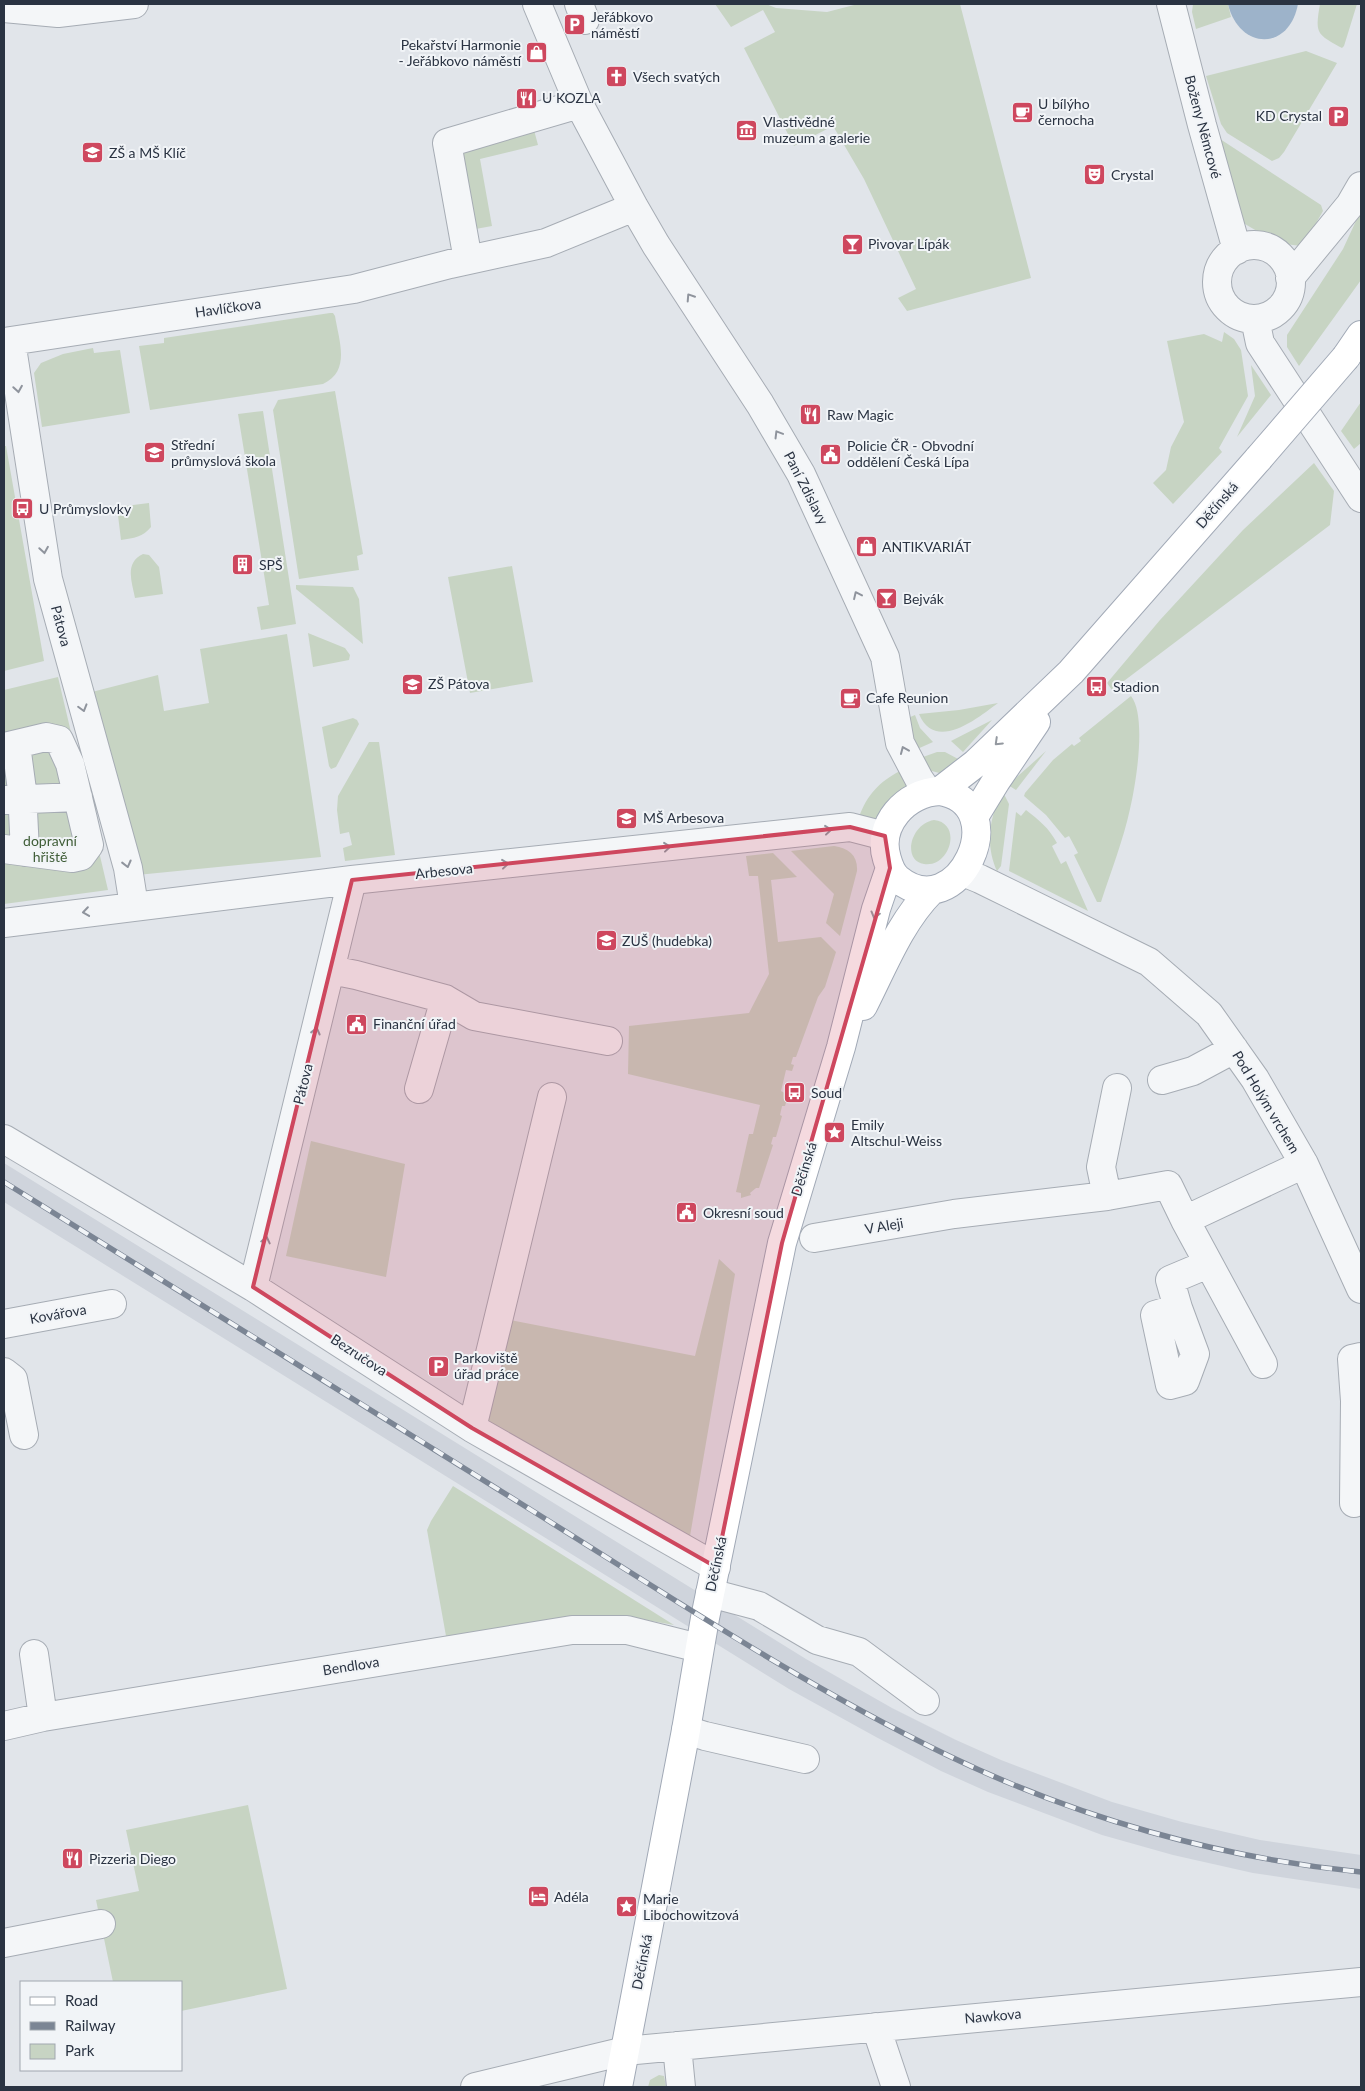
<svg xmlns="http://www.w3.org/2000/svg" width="1365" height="2091" viewBox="0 0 1365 2091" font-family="Lato,sans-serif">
<rect width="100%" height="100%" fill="#e1e5ea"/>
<!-- built -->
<path fill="#cfd4dc" d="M 4,1163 L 806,1659 L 892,1708 L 956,1740 L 1001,1760 L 1112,1802 L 1182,1822 L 1260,1840 L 1361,1855 L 1361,1889 L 1253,1873 L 1173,1855 L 1102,1835 L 988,1792 L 941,1771 L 876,1737 L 789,1689 L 4,1202 Z"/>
<!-- green -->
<path fill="#c7d4c3" d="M 715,4 L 766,4 L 776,8 L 827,12 L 858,4 L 960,4 L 1031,278 L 907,311 L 898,298 L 916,289 L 864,179 L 833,126 L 794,146 L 744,48 L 775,32 L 763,10 L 731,27 Z
M 1193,4 L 1228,4 L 1231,17 L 1196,29 L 1192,12 Z
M 1320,4 L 1357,4 L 1344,46 L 1342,48 C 1316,34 1315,33 1320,4 Z
M 1306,51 L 1337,63 L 1284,152 L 1279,158 L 1272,161 L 1227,133 L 1221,124 L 1206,76 Z
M 534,130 L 538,145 L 480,159 L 492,226 L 470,230 L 457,147 Z
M 1217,137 L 1321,205 L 1323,211 L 1303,246 C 1279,246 1248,227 1229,213 Z
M 1361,210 L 1361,280 L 1299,366 L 1287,347 L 1287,335 L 1343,249 Z
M 330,313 L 333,313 L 335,316 C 339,341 351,371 323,384 L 150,410 L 139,346 L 164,343 L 164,338 Z
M 1224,332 L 1234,339 L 1241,350 L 1248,396 L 1219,448 L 1222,452 L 1173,504 L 1153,483 L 1166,470 L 1171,447 L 1184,422 L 1167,341 L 1204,334 L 1222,342 Z
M 93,348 L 94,353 L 120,350 L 130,413 L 42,427 L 34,373 L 41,363 L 63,354 Z
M 1251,365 L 1271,395 L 1237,437 L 1255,396 Z
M 335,391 L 363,554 L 357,556 L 359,570 L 299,579 L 273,410 L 278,400 Z
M 1361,402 L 1361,443 L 1354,449 L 1341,431 Z
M 263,411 L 296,624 L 261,630 L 257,607 L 269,605 L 238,414 Z
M 4,446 L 6,446 L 44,661 L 4,671 Z
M 1314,463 L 1334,491 L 1330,525 L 1112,690 L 1107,683 L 1160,620 L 1243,530 Z
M 149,503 L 151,527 C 143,537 134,538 121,540 L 117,507 Z
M 143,554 L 149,555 L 159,567 L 163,594 L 135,598 C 132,582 124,563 143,554 Z
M 512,566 L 533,682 L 470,693 L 448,577 Z
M 296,585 L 353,587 L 359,599 L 363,644 L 296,589 Z
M 308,633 L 345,648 L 350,655 L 349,660 L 313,667 Z
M 287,634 L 321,857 L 137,875 L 88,693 L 158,675 L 164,711 L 209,703 L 200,649 Z
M 58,677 L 108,890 L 4,904 L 4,690 Z
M 1131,696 C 1147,716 1136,784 1130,809 C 1123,841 1111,871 1101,902 L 1097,902 L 1074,855 L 1078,853 L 1069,836 L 1065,838 L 1046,815 L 1024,796 L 1025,793 L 1053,760 L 1072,744 L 1074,746 L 1081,741 L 1079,738 Z
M 998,703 C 978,718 935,753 919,714 L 959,710 Z
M 915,715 L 920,728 L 933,742 L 915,750 L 908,718 Z
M 353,718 L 357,720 L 359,724 L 336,767 L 331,769 L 329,766 L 322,727 Z
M 992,720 L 963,752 L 951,741 Z
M 369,742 L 379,742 L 395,855 L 345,861 L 343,848 L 352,845 L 349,832 L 340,834 L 337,810 L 338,796 Z
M 1046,751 L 1016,790 L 1008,785 Z
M 937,752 L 945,752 L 960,760 L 943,774 L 928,770 L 919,761 L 923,757 Z
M 900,771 L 913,785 L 877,827 L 859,817 C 867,795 879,782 900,771 Z
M 1003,792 L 1009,804 L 1001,866 L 997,871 C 985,845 989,816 1003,792 Z
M 1026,810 C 1039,820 1049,828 1057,843 L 1052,846 L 1061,864 L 1066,861 L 1088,911 L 1009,871 L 1016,812 L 1021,816 Z
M 934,820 C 963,823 950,868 924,864 C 902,861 910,824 934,820 Z
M 834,846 C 849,848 858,856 857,871 L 840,936 L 826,923 L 834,894 L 791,851 Z
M 773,853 L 797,877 L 771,880 L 778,942 L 821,937 L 836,952 L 825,987 L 818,997 L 796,1057 L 793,1057 L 791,1064 L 794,1065 L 792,1071 L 786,1070 L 781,1091 L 788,1095 L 785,1106 L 782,1106 L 780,1115 L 782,1116 L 776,1137 L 773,1137 L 771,1144 L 773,1145 L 759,1188 L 756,1188 L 750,1193 L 751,1195 L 741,1198 L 741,1193 L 736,1192 L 749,1134 L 753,1134 L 760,1105 L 628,1074 L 629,1026 L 749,1013 L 769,974 L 758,876 L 749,876 L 746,856 Z
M 311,1141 L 405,1164 L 386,1277 L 286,1256 Z
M 719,1259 L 735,1274 L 690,1536 L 481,1427 L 510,1320 L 695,1356 Z
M 453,1486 L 674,1625 L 623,1616 L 586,1615 L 446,1636 L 427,1530 L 431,1521 Z
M 248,1805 L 287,1989 L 181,2011 L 181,1982 L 113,1982 L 96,1900 L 139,1891 L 126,1830 Z
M 659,2075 L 664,2076 L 666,2087 L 648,2087 L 650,2080 Z"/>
<!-- water -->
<path fill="#9db3ca" d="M 1228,4 L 1298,4 C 1289,52 1239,50 1228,4 Z"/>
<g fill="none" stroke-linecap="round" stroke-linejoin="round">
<defs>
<path id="minor" d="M 537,4 L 579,104 L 634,207 L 656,245 L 760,404 L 801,474 L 885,657 L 900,743 L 919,779 L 928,792
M 579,4 L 585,20
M 1171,4 L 1202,125 L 1237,250
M 4,8 L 58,13 L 134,4
M1217 282a37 37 0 1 1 74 0a37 37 0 1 1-74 0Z
M 468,260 L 447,143 L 579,104
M 1290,278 L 1350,205 L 1361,186
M 1255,319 L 1260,343 L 1361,498
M 11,341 L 48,579 L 128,868 L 134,906
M 4,342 L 354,289 L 450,264 L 546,243 L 634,207
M 16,745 L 22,790 L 25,852
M 4,747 L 46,737 L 59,740 L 70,764 L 89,845 L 81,856 L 72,858 L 4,849
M 4,800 L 78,797
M 963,872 L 980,879 L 1149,962 L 1209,1014 L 1255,1079 L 1304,1164 L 1361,1289
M 4,923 L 352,880 L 850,827 L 885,836
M 331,970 L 356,975 L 445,999 L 474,1016 L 608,1041
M 1162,1080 L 1193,1071 L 1234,1049
M 1117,1088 L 1101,1167 L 1107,1196 L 1168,1185 L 1185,1220 L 1304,1164
M 419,1089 L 445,999
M 4,1139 L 253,1287 L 472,1428 L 716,1567
M 1185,1220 L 1263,1364
M 814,1238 L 954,1214 L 1107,1196
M 253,1287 L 352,880
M 1178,1308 L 1195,1354 L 1185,1381 L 1170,1385 L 1155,1315 L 1178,1308 L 1170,1280 L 1208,1264
M 4,1324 L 112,1304
M 4,1372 L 13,1379 L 24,1435
M 472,1428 L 552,1097
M 1354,1503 L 1355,1401 L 1352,1359 L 1361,1357
M 710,1593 L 759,1606 L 817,1640 L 859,1652 L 925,1701
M 34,1654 L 43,1717
M 4,1726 L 43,1717 L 572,1630 L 627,1630 L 699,1648
M 686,1730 L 705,1736 L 805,1759
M 4,1943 L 101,1924
M 876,2027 L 896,2087
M 677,2046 L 681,2087
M 475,2087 L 625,2051 L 1361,1982"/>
<path id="major" d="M 1346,357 L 1361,335
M 940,791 L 975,764 L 1071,672 L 1259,458
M 940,791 C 1016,804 958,928 898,879 C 892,874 889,866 887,859 C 876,825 906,792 940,791 Z
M 974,817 L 996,781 L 1036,722
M 863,1006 C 883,967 900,922 931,891
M 618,2087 L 686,1730 L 705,1618 L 782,1243 L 841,1047 L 876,909 L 890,868"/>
</defs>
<!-- minor casing -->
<use href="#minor" stroke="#a6acb4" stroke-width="30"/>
<!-- major casing -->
<use href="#major" stroke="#a1a9b6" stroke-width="30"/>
<!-- minor -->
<use href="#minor" stroke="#f4f6f8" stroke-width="28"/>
<!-- major -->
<use href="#major" stroke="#fff" stroke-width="28"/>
<defs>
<path id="rail" d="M 4,1182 C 179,1291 354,1399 528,1508 C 666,1594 801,1684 947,1755 C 1075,1817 1219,1858 1361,1872"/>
</defs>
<!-- rail casing -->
<use href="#rail" stroke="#7b8594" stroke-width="5.5"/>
<!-- rail -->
<use href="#rail" stroke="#f1f4f7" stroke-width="4" stroke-dasharray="11" stroke-linecap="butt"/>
<defs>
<path id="major-bridge" d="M 1259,458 L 1346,357"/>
</defs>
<!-- major-bridge casing -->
<use href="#major-bridge" stroke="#a1a9b6" stroke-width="30" stroke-linecap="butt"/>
<!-- major-bridge -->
<use href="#major-bridge" stroke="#fff" stroke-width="28"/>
</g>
<!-- one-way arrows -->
<defs><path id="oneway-chevron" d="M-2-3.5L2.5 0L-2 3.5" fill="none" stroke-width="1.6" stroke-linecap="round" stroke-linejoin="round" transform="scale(1.25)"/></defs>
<g stroke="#8f949d">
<use href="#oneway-chevron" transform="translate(690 297) rotate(-123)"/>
<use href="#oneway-chevron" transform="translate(18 389) rotate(81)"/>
<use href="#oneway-chevron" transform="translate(778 434) rotate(-121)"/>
<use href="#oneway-chevron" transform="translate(44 550) rotate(81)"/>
<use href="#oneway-chevron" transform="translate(857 595) rotate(-115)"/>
<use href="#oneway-chevron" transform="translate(83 708) rotate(74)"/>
<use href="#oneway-chevron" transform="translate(904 750) rotate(-113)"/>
<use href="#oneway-chevron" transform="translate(828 830) rotate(-6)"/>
<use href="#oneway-chevron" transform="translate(667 847) rotate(-6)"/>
<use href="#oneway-chevron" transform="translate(127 864) rotate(76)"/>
<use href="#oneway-chevron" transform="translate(505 864) rotate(-6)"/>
<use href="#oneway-chevron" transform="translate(86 912) rotate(172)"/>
<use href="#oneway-chevron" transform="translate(316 1031) rotate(-76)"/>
<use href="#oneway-chevron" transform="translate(266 1240) rotate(-77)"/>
</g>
<g stroke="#9499a0">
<use href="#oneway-chevron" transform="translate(998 742) rotate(136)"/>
<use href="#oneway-chevron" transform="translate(875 915) rotate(105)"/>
</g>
<!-- marked area -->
<path fill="#ce475e" fill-opacity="0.2" stroke="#ce475e" stroke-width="4" stroke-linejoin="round" d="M 850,827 L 885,836 L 890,868 L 782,1243 L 716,1567 L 472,1428 L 253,1287 L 352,880 Z"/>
<!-- icons -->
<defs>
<symbol id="parking-square" viewBox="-11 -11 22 22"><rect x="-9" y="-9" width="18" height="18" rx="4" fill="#ce475e" stroke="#f1f4f7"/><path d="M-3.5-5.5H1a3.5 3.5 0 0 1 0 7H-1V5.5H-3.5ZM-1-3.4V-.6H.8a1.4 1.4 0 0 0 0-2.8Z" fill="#fff"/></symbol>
<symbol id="shop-square" viewBox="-11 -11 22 22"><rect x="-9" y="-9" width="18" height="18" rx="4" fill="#ce475e" stroke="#f1f4f7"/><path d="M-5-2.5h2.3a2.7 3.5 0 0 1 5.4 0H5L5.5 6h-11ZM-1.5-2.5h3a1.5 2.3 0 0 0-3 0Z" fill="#fff"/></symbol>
<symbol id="church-square" viewBox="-11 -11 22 22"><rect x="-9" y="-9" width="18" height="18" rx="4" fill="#ce475e" stroke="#f1f4f7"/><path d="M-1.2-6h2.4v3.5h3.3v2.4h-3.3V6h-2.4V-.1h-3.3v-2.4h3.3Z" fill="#fff"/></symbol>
<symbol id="restaurant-square" viewBox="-11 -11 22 22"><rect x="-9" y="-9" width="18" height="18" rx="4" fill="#ce475e" stroke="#f1f4f7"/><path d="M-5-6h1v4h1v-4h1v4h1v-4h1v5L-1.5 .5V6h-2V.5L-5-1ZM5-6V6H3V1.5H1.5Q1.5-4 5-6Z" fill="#fff"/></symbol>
<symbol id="cafe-square" viewBox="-11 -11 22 22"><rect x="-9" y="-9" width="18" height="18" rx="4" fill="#ce475e" stroke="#f1f4f7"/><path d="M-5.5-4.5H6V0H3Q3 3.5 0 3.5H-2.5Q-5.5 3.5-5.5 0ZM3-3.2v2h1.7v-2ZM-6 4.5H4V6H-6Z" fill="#fff"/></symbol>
<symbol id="museum-square" viewBox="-11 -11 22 22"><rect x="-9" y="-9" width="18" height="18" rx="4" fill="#ce475e" stroke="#f1f4f7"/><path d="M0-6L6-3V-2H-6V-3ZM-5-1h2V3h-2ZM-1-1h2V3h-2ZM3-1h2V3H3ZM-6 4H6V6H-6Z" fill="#fff"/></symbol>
<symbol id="school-square" viewBox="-11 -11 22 22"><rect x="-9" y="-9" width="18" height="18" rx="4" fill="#ce475e" stroke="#f1f4f7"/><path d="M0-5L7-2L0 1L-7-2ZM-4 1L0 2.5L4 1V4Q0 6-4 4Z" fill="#fff"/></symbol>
<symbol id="theatre-square" viewBox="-11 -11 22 22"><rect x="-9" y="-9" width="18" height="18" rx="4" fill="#ce475e" stroke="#f1f4f7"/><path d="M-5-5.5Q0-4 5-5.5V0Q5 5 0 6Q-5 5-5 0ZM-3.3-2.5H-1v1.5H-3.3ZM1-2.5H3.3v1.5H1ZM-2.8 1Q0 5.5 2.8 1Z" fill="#fff"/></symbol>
<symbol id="bar-square" viewBox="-11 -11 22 22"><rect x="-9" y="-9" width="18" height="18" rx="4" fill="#ce475e" stroke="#f1f4f7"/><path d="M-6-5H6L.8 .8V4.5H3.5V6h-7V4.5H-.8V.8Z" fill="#fff"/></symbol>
<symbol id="civic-square" viewBox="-11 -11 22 22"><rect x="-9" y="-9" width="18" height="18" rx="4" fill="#ce475e" stroke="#f1f4f7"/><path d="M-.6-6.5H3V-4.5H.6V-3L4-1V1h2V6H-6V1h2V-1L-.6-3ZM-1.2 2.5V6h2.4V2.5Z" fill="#fff"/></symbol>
<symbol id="bus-square" viewBox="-11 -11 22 22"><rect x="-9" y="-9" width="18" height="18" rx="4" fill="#ce475e" stroke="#f1f4f7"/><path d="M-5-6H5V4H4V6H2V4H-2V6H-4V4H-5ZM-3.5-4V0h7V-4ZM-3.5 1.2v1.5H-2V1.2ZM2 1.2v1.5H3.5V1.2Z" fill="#fff"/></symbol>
<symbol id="building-square" viewBox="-11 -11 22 22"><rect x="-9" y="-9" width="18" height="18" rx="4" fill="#ce475e" stroke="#f1f4f7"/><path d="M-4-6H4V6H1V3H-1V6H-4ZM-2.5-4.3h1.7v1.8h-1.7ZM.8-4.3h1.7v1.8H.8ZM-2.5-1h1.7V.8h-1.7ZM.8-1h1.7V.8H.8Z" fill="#fff"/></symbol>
<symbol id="sight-square" viewBox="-11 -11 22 22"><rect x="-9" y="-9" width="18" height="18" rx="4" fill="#ce475e" stroke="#f1f4f7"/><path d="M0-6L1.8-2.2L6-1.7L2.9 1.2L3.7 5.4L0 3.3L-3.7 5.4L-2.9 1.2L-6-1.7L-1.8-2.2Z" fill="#fff"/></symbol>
<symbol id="hotel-square" viewBox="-11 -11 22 22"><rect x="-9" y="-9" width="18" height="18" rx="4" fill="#ce475e" stroke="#f1f4f7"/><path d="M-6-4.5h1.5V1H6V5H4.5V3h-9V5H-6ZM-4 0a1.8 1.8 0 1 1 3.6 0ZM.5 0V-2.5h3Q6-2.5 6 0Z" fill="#fff"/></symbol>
</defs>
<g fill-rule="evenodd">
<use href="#parking-square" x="562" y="12" width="25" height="25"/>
<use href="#shop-square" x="524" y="40" width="25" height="25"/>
<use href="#church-square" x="604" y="64" width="25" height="25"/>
<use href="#restaurant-square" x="514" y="86" width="25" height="25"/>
<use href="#cafe-square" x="1010" y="100" width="25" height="25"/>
<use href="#parking-square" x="1326" y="104" width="25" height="25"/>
<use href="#museum-square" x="734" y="118" width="25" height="25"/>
<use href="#school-square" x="80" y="140" width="25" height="25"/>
<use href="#theatre-square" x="1082" y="162" width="25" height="25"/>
<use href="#bar-square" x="840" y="232" width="25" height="25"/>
<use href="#restaurant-square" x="798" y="402" width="25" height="25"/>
<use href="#school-square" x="142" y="440" width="25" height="25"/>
<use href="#civic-square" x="818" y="442" width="25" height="25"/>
<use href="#bus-square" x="10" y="496" width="25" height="25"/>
<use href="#shop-square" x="854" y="534" width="25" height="25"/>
<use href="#building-square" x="230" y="552" width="25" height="25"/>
<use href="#bar-square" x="874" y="586" width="25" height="25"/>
<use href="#school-square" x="400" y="672" width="25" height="25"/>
<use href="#bus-square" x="1084" y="674" width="25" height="25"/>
<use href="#cafe-square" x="838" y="686" width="25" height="25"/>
<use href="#school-square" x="614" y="806" width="25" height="25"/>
<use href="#school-square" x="594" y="928" width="25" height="25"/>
<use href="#civic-square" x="344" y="1012" width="25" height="25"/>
<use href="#bus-square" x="782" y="1080" width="25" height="25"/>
<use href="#sight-square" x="822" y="1120" width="25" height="25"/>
<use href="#civic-square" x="674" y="1200" width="25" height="25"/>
<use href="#parking-square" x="426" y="1354" width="25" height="25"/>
<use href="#restaurant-square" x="60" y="1846" width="25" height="25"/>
<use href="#hotel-square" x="526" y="1884" width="25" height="25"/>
<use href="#sight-square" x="614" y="1894" width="25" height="25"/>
</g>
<g text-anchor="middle" stroke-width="4" stroke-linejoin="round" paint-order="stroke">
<!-- poi labels -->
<g font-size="14" fill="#2a3342" stroke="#f1f4f7" text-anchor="start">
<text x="591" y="22">Jeřábkovo<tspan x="591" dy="16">náměstí</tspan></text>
<text x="521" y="50" text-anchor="end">Pekařství Harmonie<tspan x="521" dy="16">- Jeřábkovo náměstí</tspan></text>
<text x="633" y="82">Všech svatých</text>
<text x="542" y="103">U KOZLA</text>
<text x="1038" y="109">U bílýho<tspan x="1038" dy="16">černocha</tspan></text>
<text x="1322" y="121" text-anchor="end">KD Crystal</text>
<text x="763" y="127">Vlastivědné<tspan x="763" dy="16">muzeum a galerie</tspan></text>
<text x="109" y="158">ZŠ a MŠ Klíč</text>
<text x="1111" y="180">Crystal</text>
<text x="868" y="249">Pivovar Lípák</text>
<text x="827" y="420">Raw Magic</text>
<text x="171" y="450">Střední<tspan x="171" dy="16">průmyslová škola</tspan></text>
<text x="847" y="451">Policie ČR - Obvodní<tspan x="847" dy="16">oddělení Česká Lípa</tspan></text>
<text x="39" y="514">U Průmyslovky</text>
<text x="882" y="552">ANTIKVARIÁT</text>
<text x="259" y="570">SPŠ</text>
<text x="903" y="604">Bejvák</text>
<text x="428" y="689">ZŠ Pátova</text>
<text x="1113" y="692">Stadion</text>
<text x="866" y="703">Cafe Reunion</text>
<text x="643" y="823">MŠ Arbesova</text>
<text x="622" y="946">ZUŠ (hudebka)</text>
<text x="373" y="1029">Finanční úřad</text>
<text x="811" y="1098">Soud</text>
<text x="851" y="1130">Emily<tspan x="851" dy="16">Altschul-Weiss</tspan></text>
<text x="703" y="1218">Okresní soud</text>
<text x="454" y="1363">Parkoviště<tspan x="454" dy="16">úřad práce</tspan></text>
<text x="89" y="1864">Pizzeria Diego</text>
<text x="554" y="1902">Adéla</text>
<text x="643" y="1904">Marie<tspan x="643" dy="16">Libochowitzová</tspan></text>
</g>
<!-- street labels -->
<g font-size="14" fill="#2a3342" stroke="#f1f4f7">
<text transform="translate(1203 127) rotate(75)" y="5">Boženy Němcové</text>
<text transform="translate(228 308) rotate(-8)" y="5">Havlíčkova</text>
<text transform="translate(806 488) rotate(63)" y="5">Paní Zdislavy</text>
<text transform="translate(1217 505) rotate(-49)" y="5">Děčínská</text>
<text transform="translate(61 626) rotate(75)" y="5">Pátova</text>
<text transform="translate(444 871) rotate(-6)" y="5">Arbesova</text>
<text transform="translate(303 1084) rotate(-76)" y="5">Pátova</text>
<text transform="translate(1266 1102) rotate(59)" y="5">Pod Holým vrchem</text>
<text transform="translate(804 1169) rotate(-73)" y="5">Děčínská</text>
<text transform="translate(884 1226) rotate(-10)" y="5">V Aleji</text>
<text transform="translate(58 1314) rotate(-10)" y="5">Kovářova</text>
<text transform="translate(359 1355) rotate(33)" y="5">Bezručova</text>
<text transform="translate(716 1564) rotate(-78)" y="5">Děčínská</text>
<text transform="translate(351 1666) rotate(-9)" y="5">Bendlova</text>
<text transform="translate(642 1962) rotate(-79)" y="5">Děčínská</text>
<text transform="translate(993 2016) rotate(-5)" y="5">Nawkova</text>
</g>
<!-- park labels -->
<g font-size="14" fill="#3f5d37" stroke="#f1f4f7">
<text x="50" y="846">dopravní<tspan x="50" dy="16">hřiště</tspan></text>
</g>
</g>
<!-- border -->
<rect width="1365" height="2091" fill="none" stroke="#2a3342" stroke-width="10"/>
<!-- legend -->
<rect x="20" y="1981" width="162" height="90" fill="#f1f4f7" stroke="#a1a7af"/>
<rect x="30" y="1997" width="25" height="8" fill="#ffffff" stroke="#a1a7af"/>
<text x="65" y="2006" font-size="15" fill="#2a3342">Road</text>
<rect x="30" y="2022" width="25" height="8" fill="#7b8594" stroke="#a1a7af"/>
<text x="65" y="2031" font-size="15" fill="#2a3342">Railway</text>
<rect x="30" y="2044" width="25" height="15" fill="#c7d4c3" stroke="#a1a7af"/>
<text x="65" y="2056" font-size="15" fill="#2a3342">Park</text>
</svg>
